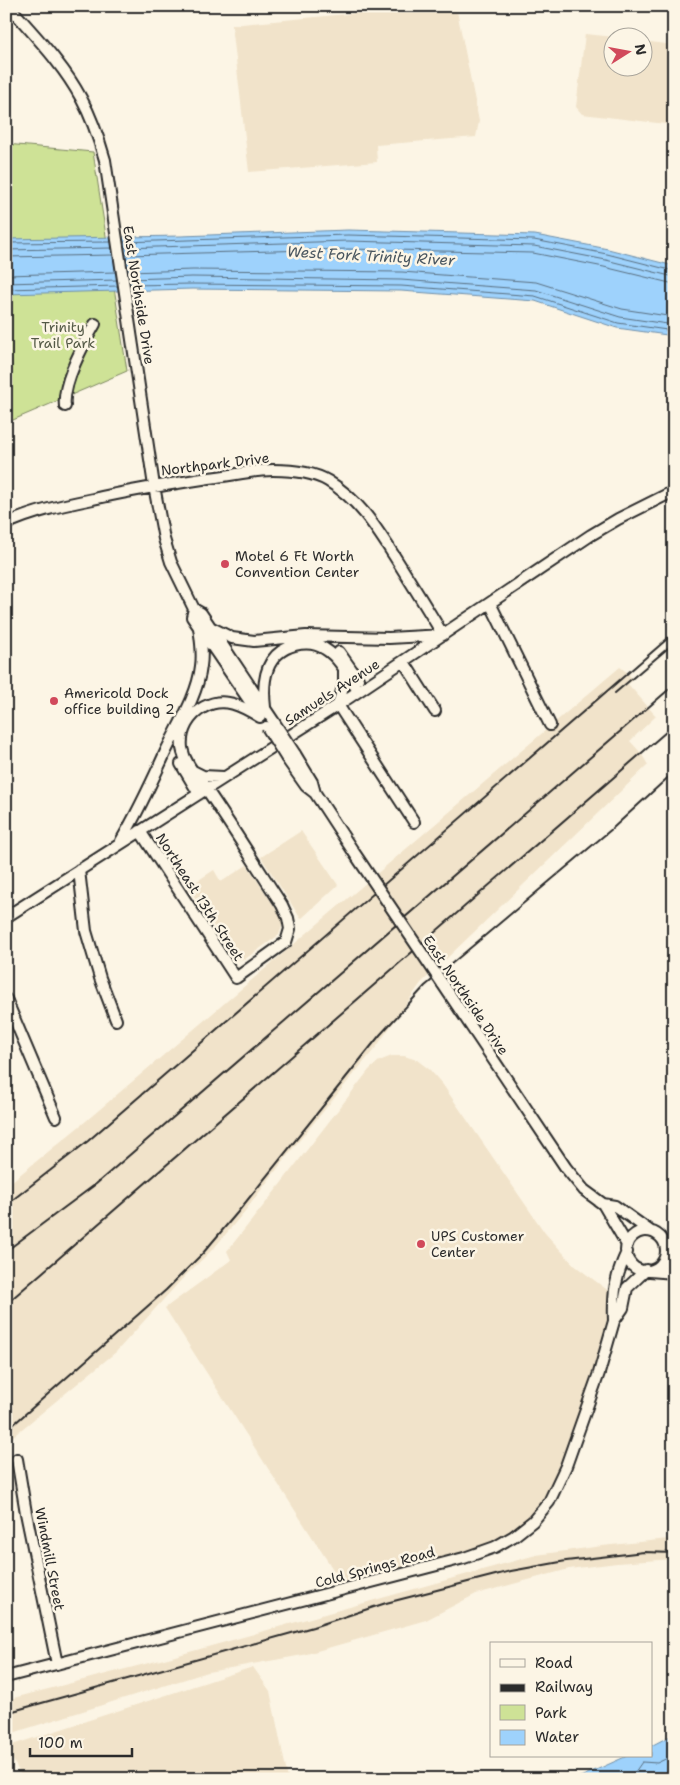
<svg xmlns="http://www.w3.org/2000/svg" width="680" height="1785" viewBox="0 0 680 1785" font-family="'Shantell Sans',sans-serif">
<rect width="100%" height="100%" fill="#fcf5e5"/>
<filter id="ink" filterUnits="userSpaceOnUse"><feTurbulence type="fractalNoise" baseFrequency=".02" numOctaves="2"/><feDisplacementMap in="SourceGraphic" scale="10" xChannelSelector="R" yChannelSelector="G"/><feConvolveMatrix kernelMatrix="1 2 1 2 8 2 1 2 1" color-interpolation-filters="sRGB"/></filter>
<g filter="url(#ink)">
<!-- built -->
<path fill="#f1e3ca" d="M 430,6 L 456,6 L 479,121 L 476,137 L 376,145 L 377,162 L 249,172 L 232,25 Z
M 585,34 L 615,37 L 612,38 L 612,68 L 642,68 L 643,41 L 674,45 L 674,125 L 582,114 L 576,107 Z
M 620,667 L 628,673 L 633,680 L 628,684 L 656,716 L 630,741 L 641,753 L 648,765 L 421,983 L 377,1046 L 294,1147 L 245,1211 L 215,1247 L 182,1279 L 116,1352 L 6,1442 L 6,1186 L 86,1121 Z
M 301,831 L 338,885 L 301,919 L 261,857 Z
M 247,865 L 284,921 L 279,935 L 245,959 L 236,960 L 188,887 L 214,870 L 221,882 Z
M 392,1056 L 404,1056 L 417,1060 L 430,1070 L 443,1085 L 545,1233 L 574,1265 L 610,1292 L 609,1311 L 599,1356 L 557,1474 L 547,1494 L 526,1520 L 499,1540 L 481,1548 L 343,1585 L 165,1308 L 231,1260 L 227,1251 L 272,1195 L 369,1070 L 379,1061 Z
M 668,1539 L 674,1540 L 674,1559 L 617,1563 L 569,1569 L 476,1594 L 426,1620 L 303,1655 L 208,1672 L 6,1735 L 6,1700 L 168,1658 L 536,1555 L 602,1546 Z
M 253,1667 L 270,1691 L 288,1779 L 23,1779 L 6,1747 Z"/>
<!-- green -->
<path fill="#cee296" stroke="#7c8660" d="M 6,144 L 93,152 L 127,371 L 6,423 Z"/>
<!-- water -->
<path fill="#9ed2fc" stroke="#708fa8" d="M 348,230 L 535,235 L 608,249 L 674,266 L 674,336 L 617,328 L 535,301 L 401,291 L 192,289 L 6,294 L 6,239 L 181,236 Z
M 674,1734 L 674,1779 L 576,1779 L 627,1756 L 651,1756 L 651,1746 Z"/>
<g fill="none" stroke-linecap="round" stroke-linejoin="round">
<!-- shore -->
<path stroke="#596e7f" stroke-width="1" d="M 124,242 L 348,235 L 534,240 L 607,254 L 674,271
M 6,243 L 111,242
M 125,248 L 348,241 L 534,246 L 606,260 L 674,277
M 6,250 L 112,248
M 126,255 L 348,249 L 533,253 L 604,267 L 674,284
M 6,257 L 113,255
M 128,272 L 193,270 L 402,272 L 536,282 L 622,309 L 674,317
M 6,275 L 116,272
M 129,279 L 192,277 L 401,280 L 536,290 L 620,317 L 674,325
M 6,283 L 117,280
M 130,285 L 192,284 L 401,286 L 535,296 L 618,323 L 674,331
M 6,289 L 118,286
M 623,1779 L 635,1772 L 642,1762 L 657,1763 L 674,1755"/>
<defs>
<path id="minor" d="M 9,6 C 34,35 63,64 81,98 C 92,118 99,139 105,160 L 154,486 L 164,539 L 171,562 L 194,609 L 201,613 L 274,722
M 65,406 C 62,384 84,343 95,324
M 6,524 C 34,511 64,505 93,499 C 132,490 170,484 209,478 C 230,476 252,470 273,470 C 291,470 313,472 328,481 C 358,499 375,526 393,554 C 410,581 427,608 443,635 L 389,638 L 306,636 L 254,641 L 232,638 L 210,627
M 490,603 L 550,725
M 194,609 L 192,617 L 257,712
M 339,652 L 358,679
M 404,662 L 435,711
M 338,705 L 414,822
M 338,705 L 344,683 L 344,670
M 265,707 C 262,681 265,653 295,645 C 306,642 316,643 325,649 C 340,658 349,677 358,691
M 295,754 L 312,782 L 315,793
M 287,759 L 306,786 L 315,793 L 353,851
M 181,764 L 199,794
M 193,771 L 203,776 L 224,777
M 140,831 L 236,978 L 286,942 L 290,929 L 288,918 L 282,905 C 257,867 233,828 207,790 C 198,777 185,765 182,748 C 180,731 189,715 204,707 C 224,696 242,706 260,717
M 121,841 C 138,812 152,782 166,751 C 178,726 198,695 201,666 C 203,653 201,641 199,628
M 79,870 L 86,931 L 100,978 L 116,1020
M 6,917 L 338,705 L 591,535 L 618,519 L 674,491
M 442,983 L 566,1168 L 584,1190 L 603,1204 L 627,1245
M 6,999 L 56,1117
M 603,1204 L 615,1206 L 650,1231
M626 1251a20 20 0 1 1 40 0a20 20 0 1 1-40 0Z
M 650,1271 L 674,1273
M 614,1321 C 613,1293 615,1277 627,1252
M 17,1459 L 26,1513 L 57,1664
M 6,1677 L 464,1558 L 495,1547 L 514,1536 L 533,1521 L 549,1502 L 566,1466 L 599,1373 L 614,1321 L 623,1308 L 627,1288 L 646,1270"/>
</defs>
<!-- minor casing -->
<use href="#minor" stroke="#2b2b2b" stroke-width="14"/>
<!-- minor -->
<use href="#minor" stroke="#fcf5e5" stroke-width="10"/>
<!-- rail -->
<path stroke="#2b2b2b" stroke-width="2" d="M 615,693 L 674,643
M 6,1205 L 88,1141 L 674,633
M 6,1251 L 96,1184 L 674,685
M 6,1304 L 674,725
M 6,1431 L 166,1290 L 203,1253 L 237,1213 L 380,1035 L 425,986 L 613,828 L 674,772
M 6,1713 L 313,1627 L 386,1603 L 511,1571 L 566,1561 L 644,1552 L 674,1553"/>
<defs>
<path id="minor-bridge" d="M 274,722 L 295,754
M 267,727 L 287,759
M 353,851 L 442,983"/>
</defs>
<!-- minor-bridge casing -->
<use href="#minor-bridge" stroke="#2b2b2b" stroke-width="14" stroke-linecap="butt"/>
<!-- minor-bridge -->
<use href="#minor-bridge" stroke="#fcf5e5" stroke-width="10"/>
</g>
</g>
<!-- markers -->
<g fill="#d1495b" stroke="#fcf5e5" stroke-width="2">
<circle cx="225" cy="564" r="5"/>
<circle cx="54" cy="701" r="5"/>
<circle cx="421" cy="1244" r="5"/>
</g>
<g text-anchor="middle" stroke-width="5" stroke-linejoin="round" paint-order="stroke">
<!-- street labels -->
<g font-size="14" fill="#2b2b2b" stroke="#fcf5e5">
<text transform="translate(139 295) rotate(81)" y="5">East Northside Drive</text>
<text transform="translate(215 464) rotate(-7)" y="5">Northpark Drive</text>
<text transform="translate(332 692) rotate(-33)" y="5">Samuels Avenue</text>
<text transform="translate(200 897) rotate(57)" y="5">Northeast 13th Street</text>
<text transform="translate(466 995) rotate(56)" y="5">East Northside Drive</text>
<text transform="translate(50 1559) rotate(79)" y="5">Windmill Street</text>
<text transform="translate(375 1567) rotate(-15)" y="5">Cold Springs Road</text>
</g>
<!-- park labels -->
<g font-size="14" fill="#545946" stroke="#fcf5e5">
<text x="63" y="332">Trinity<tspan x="63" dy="16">Trail Park</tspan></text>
</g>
<!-- poi labels -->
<g font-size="14" fill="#2b2b2b" stroke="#fcf5e5" text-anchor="start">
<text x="235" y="561">Motel 6 Ft Worth<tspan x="235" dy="16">Convention Center</tspan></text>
<text x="64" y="698">Americold Dock<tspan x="64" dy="16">office building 2</tspan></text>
<text x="431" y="1241">UPS Customer<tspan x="431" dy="16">Center</tspan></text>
</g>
<!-- water labels -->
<g font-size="15" font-style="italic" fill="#48555f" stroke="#fcf5e5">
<text transform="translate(371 256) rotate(3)" y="5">West Fork Trinity River</text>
</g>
</g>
<!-- margin -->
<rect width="680" height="1785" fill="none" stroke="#fcf5e5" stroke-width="25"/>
<rect x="12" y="12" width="655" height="1760" fill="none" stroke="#2b2b2b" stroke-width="2" filter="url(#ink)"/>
<!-- legend -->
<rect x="490" y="1642" width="162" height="115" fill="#fcf5e5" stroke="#a8a49b"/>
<rect x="500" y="1659" width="25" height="8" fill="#fcf5e5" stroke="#a8a49b"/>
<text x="535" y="1668" font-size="15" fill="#2b2b2b">Road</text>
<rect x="500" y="1684" width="25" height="8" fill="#2b2b2b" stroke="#a8a49b"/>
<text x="535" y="1692" font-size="15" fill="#2b2b2b">Railway</text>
<rect x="500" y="1705" width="25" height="15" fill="#cee296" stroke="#a8a49b"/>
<text x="535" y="1718" font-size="15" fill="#2b2b2b">Park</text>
<rect x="500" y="1730" width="25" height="15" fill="#9ed2fc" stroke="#a8a49b"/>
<text x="535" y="1742" font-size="15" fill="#2b2b2b">Water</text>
<!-- north arrow -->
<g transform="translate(628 52) rotate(79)"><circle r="24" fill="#fcf5e5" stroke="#a8a49b"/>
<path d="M0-4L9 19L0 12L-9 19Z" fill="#d1495b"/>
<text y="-8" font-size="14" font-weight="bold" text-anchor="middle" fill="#2b2b2b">N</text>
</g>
<!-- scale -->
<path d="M30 1748v8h102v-8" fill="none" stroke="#2b2b2b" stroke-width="2.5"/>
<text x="38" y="1748" font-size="15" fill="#2b2b2b" stroke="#fcf5e5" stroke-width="4" paint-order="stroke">100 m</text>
</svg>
